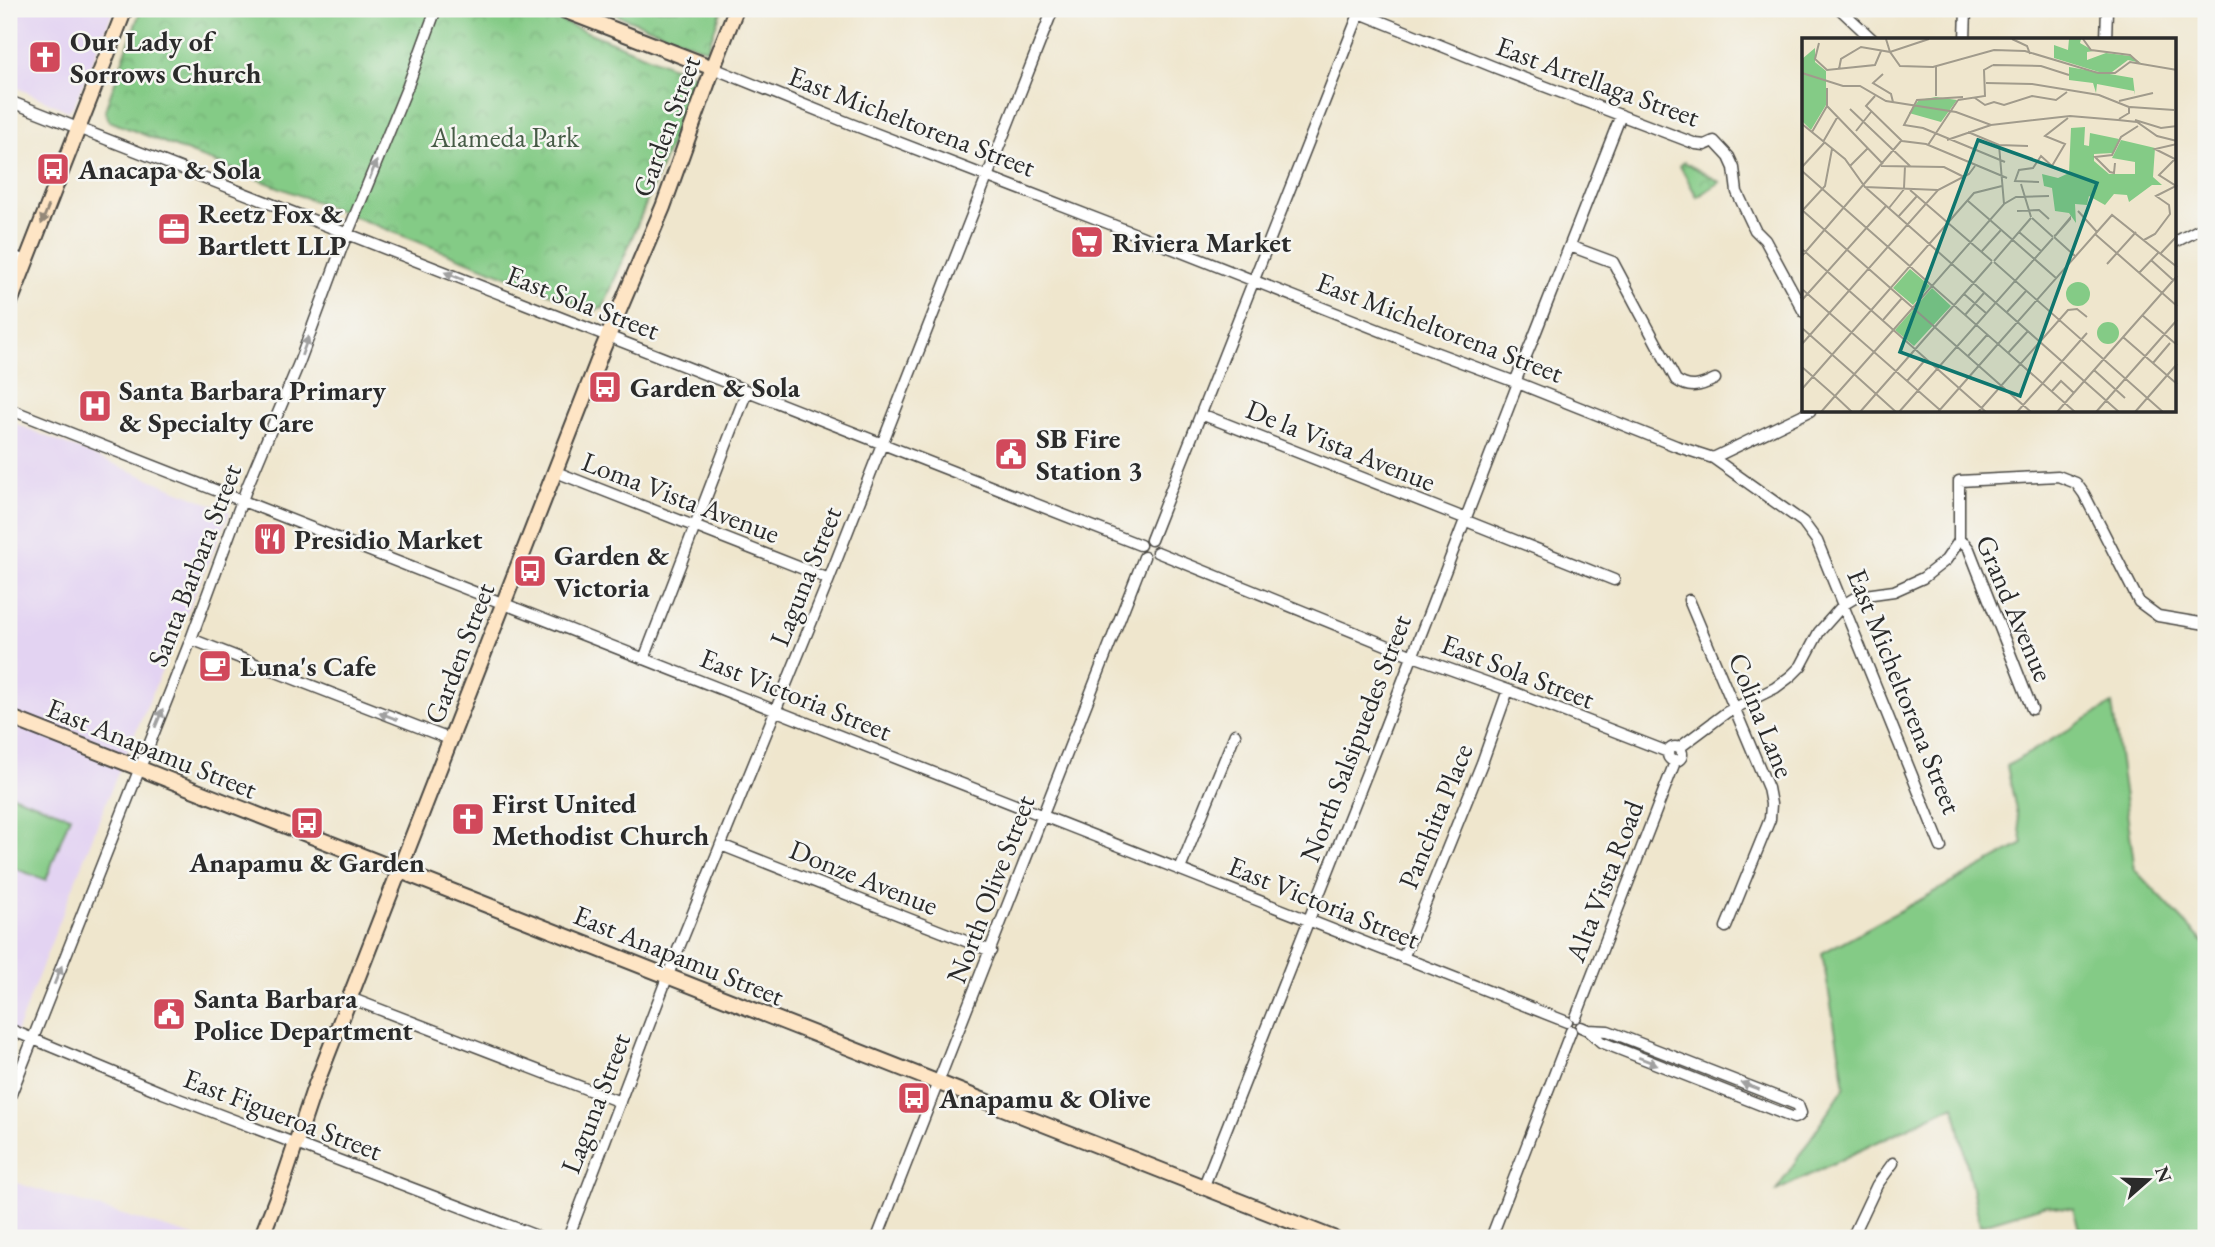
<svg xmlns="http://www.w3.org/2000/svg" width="2215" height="1247" viewBox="0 0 2215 1247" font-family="'EB Garamond',serif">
<defs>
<pattern id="park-crowns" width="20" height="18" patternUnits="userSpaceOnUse" patternTransform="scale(1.75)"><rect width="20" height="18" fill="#84cb86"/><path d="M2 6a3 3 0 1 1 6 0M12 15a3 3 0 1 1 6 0" fill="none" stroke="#72ae74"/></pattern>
</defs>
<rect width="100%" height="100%" fill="#f6f6f2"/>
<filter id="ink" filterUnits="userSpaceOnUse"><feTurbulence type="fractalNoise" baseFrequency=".0143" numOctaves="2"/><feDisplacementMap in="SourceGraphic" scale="14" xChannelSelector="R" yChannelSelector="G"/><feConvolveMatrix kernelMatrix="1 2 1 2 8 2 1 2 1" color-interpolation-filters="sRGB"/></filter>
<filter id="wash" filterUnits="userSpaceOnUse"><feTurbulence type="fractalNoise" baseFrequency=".00686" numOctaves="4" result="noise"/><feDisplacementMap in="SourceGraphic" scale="28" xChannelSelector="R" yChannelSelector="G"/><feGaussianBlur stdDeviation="1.57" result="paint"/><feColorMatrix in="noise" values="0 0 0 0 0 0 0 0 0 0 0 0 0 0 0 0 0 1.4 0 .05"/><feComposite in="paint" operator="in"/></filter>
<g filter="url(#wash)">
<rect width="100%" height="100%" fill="#efe6cd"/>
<!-- built -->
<path fill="#e3d3f2" d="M 9,9 L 114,9 L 74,105 L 68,111 L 9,84 Z
M 9,421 L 230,512 L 112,787 L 9,1051 Z
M 9,1181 L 200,1238 L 9,1238 Z"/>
<!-- grass -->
<path fill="#84cb86" stroke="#587b58" stroke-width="2" d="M 2112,704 L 2135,870 L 2206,945 L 2206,1238 L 2076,1238 L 2079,1229 L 2073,1209 L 2046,1205 L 1980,1225 L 1954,1105 L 1776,1191 L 1845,1086 L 1822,953 L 2023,844 L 2007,766 Z
M 9,794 L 70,816 L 46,880 L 11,867 L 9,871 Z"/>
<!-- park -->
<path fill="url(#park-crowns)" stroke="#587b58" stroke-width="2" d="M 141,9 L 531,9 L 698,77 L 603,308 L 593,310 L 109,121 L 105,110 Z
M 602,9 L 722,9 L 707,50 Z
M 1684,162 L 1720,182 L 1697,197 L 1680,166 Z"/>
</g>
<g filter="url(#ink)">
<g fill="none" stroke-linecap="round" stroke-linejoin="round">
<defs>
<path id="street" d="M 1350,9 L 1494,67 L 1696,144 L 1705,145 L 1714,141 L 1729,157 L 1734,168 L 1737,192 L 1755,230 L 1765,240 L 1804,312
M 1840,9 L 1873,40
M 1965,40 L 1966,9
M 2106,40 L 2107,9
M 713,68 L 851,124 L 1118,227 L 1429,350 L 1518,383 L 1676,446 L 1713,458 L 1803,522 L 1817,541 L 1941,847
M 9,101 L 1140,545
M 2175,242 L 2206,226
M 1570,246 L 1613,262 L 1676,380 C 1690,390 1701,386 1715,379
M 9,255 L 26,261
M 1515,382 L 1533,339 L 1621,115
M 9,409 L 1567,1022
M 1201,414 L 1464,518
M 1713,458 L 1810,411
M 556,472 L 829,579
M 1464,520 L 1614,580
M 1151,540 L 1361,9
M 1157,552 L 1413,656 L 1508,690 L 1668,752
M 1689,600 L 1768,788 L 1771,804 L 1770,819 L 1726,927
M 191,639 L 452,740
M 644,659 L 747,391
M 2032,709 L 1969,549 L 1965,544 L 1959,541 L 1959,481 L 2058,476 L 2076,483 L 2084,494 L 2139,602 L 2158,616 L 2206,624
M1668 754a7 7 0 1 1 14 0a7 7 0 1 1-14 0Z
M 1679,748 L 1727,712 L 1775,688 L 1791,676 L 1801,666 L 1819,632 L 1843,605 L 1858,596 L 1894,591 L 1923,578 L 1946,560 L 1959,541
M 721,845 L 991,951
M 1180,869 L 1235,734
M 1403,958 L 1482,763 L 1508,690
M 350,998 L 620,1102
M 1576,1017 L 1675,762
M 1581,1027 L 1588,1030 L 1601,1042 L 1794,1118 L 1799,1116 L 1801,1113 L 1798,1105 L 1608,1031 L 1588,1030
M 9,1029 L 163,1093 L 542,1238
M 9,1099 L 191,639 L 247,487 L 299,363 L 342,247 L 407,88 L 436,9
M 1203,1188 L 1385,727 L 1518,383
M 568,1238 L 673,962 L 829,579 L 1053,9
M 877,1238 L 1144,557
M 1491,1238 L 1571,1031
M 1852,1238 L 1877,1185 L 1893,1163"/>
<path id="secondary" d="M 561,9 L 713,68
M 9,305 L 125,9
M 9,717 L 1333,1238
M 261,1238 L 283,1182 L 313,1092 L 603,348 L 663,207 L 713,68 L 736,9"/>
</defs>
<!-- street casing -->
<use href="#street" stroke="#484743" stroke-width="13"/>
<!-- secondary casing -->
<use href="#secondary" stroke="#484743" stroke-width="18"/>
<!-- street -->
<use href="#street" stroke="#fff" stroke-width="10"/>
<!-- secondary -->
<use href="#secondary" stroke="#fee5c5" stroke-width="14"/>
</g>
<!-- one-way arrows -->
<defs><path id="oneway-solid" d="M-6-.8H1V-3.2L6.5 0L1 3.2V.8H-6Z" transform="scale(1.75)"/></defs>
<g fill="#a0a0a0">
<use href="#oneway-solid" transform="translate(373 170) rotate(-68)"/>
<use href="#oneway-solid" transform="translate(454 276) rotate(-158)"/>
<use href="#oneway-solid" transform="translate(305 346) rotate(-70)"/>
<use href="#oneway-solid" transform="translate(388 716) rotate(-159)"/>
<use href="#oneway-solid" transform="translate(159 718) rotate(-68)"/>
<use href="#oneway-solid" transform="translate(58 975) rotate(-68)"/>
<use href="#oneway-solid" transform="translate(1648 1061) rotate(21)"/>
<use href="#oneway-solid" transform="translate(1750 1086) rotate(-159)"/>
</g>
<use fill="#948878" href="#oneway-solid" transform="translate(45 215) rotate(112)"/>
</g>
<!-- icons -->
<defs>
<symbol id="church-square" viewBox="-11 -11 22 22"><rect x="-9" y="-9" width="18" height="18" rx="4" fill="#d1495b" stroke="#f6f6f2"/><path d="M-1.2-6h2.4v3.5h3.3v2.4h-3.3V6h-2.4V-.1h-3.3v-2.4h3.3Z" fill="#fff"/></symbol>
<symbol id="bus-square" viewBox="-11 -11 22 22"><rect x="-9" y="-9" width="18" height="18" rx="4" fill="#d1495b" stroke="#f6f6f2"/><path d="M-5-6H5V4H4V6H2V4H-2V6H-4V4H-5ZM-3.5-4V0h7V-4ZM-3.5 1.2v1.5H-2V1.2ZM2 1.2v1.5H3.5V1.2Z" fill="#fff"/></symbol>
<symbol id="office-square" viewBox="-11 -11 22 22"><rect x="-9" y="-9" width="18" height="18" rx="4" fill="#d1495b" stroke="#f6f6f2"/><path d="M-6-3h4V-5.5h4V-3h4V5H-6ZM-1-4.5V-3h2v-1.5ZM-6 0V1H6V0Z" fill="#fff"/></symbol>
<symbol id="supermarket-square" viewBox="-11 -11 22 22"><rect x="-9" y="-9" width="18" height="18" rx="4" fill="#d1495b" stroke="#f6f6f2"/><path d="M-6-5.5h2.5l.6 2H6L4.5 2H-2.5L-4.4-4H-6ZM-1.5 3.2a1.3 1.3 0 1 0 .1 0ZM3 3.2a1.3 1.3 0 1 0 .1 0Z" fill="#fff"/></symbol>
<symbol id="hospital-square" viewBox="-11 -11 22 22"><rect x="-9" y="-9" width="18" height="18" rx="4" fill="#d1495b" stroke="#f6f6f2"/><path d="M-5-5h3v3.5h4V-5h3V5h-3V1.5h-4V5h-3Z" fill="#fff"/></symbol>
<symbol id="civic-square" viewBox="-11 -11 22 22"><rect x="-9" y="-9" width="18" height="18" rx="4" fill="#d1495b" stroke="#f6f6f2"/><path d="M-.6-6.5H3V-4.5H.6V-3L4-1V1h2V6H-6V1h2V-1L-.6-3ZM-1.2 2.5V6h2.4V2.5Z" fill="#fff"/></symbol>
<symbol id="restaurant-square" viewBox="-11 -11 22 22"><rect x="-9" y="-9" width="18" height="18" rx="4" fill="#d1495b" stroke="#f6f6f2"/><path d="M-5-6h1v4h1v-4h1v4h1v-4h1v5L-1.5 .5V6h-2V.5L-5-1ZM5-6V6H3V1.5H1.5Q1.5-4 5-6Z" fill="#fff"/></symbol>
<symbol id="cafe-square" viewBox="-11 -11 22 22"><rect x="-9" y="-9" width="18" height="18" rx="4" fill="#d1495b" stroke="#f6f6f2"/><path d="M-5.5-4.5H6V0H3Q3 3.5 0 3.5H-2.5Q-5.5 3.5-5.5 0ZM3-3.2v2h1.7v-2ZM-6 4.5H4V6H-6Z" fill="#fff"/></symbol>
</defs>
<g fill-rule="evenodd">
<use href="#church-square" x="26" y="38" width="38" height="38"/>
<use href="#bus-square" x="34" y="150" width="38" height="38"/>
<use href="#office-square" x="155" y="210" width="38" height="38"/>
<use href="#supermarket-square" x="1068" y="223" width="38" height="38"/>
<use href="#bus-square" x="586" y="368" width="38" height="38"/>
<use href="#hospital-square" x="76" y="387" width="38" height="38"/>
<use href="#civic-square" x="992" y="435" width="38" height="38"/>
<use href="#restaurant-square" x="251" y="520" width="38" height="38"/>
<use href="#bus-square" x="511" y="552" width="38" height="38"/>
<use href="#cafe-square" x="196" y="647" width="38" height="38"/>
<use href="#church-square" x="449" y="800" width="38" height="38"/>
<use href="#bus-square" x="288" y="804" width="38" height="38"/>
<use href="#civic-square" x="150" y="995" width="38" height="38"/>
<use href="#bus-square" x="895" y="1079" width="38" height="38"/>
</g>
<g text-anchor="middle" stroke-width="5" stroke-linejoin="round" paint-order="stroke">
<!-- poi labels -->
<g font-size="28" font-weight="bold" fill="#2b2b2b" stroke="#f6f6f2" text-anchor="start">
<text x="70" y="51">Our Lady of<tspan x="70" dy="32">Sorrows Church</tspan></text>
<text x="78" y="179">Anacapa &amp; Sola</text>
<text x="198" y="223">Reetz Fox &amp;<tspan x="198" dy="32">Bartlett LLP</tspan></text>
<text x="1112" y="252">Riviera Market</text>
<text x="630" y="397">Garden &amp; Sola</text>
<text x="119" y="400">Santa Barbara Primary<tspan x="119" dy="32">&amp; Specialty Care</tspan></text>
<text x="1036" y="448">SB Fire<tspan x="1036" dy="32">Station 3</tspan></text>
<text x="294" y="549">Presidio Market</text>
<text x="554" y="565">Garden &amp;<tspan x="554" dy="32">Victoria</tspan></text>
<text x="240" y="676">Luna's Cafe</text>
<text x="492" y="813">First United<tspan x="492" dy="32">Methodist Church</tspan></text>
<text x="307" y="872" text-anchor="middle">Anapamu &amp; Garden</text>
<text x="194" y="1008">Santa Barbara<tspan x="194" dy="32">Police Department</tspan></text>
<text x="939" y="1108">Anapamu &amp; Olive</text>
</g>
<!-- street labels -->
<g font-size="28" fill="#2b2b2b" stroke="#f6f6f2">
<text transform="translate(1598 81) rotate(20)" y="10">East Arrellaga Street</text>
<text transform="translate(912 121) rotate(21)" y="10">East Micheltorena Street</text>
<text transform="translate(666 126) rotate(-70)" y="10">Garden Street</text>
<text transform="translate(583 302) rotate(21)" y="10">East Sola Street</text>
<text transform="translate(1440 327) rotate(21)" y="10">East Micheltorena Street</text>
<text transform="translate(1341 445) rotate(22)" y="10">De la Vista Avenue</text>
<text transform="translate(681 497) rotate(21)" y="10">Loma Vista Avenue</text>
<text transform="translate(194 565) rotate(-69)" y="10">Santa Barbara Street</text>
<text transform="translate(805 576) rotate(-68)" y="10">Laguna Street</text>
<text transform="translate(2015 608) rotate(67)" y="10">Grand Avenue</text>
<text transform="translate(459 653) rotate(-69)" y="10">Garden Street</text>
<text transform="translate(1518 671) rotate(21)" y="10">East Sola Street</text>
<text transform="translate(1905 691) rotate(68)" y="10">East Micheltorena Street</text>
<text transform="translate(796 694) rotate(22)" y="10">East Victoria Street</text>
<text transform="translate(1762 715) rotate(68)" y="10">Colina Lane</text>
<text transform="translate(1355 738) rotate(-69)" y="10">North Salsipuedes Street</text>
<text transform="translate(152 748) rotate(22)" y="10">East Anapamu Street</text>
<text transform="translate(1435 816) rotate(-68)" y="10">Panchita Place</text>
<text transform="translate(864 877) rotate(22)" y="10">Donze Avenue</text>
<text transform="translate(1604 881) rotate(-69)" y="10">Alta Vista Road</text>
<text transform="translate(990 889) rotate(-69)" y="10">North Olive Street</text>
<text transform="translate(1324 902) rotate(22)" y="10">East Victoria Street</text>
<text transform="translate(679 955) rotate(22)" y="10">East Anapamu Street</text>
<text transform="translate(595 1103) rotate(-69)" y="10">Laguna Street</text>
<text transform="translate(283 1114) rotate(21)" y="10">East Figueroa Street</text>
</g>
<!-- park labels -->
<g font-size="28" fill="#465b46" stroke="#f6f6f2">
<text x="505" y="147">Alameda Park</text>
</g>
</g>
<!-- overview -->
<g transform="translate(1802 38)">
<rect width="374" height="374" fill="#efe6cd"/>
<path d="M 283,89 L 282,107 L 287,108 L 288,95 L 317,101 L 311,115 L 292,116 L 292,123 L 307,136 L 333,136 L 333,124 L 310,120 L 319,102 L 353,110 L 351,139 L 360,147 L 350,147 L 327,164 L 325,157 L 312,156 L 303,167 L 287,158 L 285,167 L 273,166 L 274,185 L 267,175 L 253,173 L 250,150 L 242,148 L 240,136 L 256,140 L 267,135 L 269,90 ZM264 256a12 12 0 1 1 24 0a12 12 0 1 1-24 0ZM295 295a11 11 0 1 1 22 0a11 11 0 1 1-22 0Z" fill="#84cb86"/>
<path d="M 267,1 L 279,1 L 278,5 L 292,13 L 285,14 L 285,22 L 304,15 L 328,18 L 339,25 L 326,22 L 310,34 L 297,34 L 252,20 L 252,7 L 266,12 ZM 13,10 L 13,24 L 24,33 L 24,67 L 9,92 L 0,83 L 0,21 ZM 267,29 L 331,40 L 333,57 L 332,53 L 295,46 L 294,55 L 291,45 L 267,42 ZM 134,59 L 155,62 L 139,84 L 107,75 L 117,62 ZM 108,231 L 128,248 L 111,267 L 91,250 ZM 130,250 L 149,268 L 112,308 L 93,292 Z" fill="#84cb86"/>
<path fill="none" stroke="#a19b8c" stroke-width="2" d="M 84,1 L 88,14 L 127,1M 210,1 L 225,8 L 228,16M 281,1 L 289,12 L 328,17 L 338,26M 17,5 L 13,21 L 25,32 L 73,27 L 79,13M 191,27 L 239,28 L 267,37M 134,29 L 134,58M 37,31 L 39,21 L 59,9 L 88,14 L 98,28 L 131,29 L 192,12 L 223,13 L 296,35 L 313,35 L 328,24 L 375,32M 0,35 L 41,48 L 58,48 L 84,63 L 154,74 L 189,87 L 268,78 L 316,82 L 335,84 L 355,98 L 375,103M 81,36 L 71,45 L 89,56 L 91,64M 184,45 L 230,46 L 297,57 L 327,69 L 327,75 L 317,81M 73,58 L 64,68 L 100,103 L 124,106 L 205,140M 161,59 L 115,62 L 102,87 L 121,90 L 203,124M 173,60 L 183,67 L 192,64 L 202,67 L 230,58 L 254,62 L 265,54M 156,62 L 183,58 L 182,32 L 191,27M 317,63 L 351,55M 25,68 L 81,126M 328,69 L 372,72M 48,71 L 108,128M 333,82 L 359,90 L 375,88M 0,86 L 43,121 L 63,149 L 136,152M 54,93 L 69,74M 10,94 L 25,68 L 25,50M 166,94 L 197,107 L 226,108M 145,102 L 189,87M 21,104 L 36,78M 126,107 L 156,62M 197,107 L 202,166M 313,125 L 312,135 L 308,134 L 293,119 L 310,117 L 319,99 L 336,88M 48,128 L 66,110M 79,128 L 142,129 L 162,139M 0,129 L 22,105M 0,133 L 196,306 L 136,374M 237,144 L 213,143 L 217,132 L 231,130 L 239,118 L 250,128 L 263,106 L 243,98 L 266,80M 219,146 L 229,179M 63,149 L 317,374M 102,150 L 103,128M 108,152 L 190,223M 166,163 L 188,182M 87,170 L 103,150M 0,172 L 229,374M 0,173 L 23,148 L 30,111M 215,173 L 237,172 L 247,181M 276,173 L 295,194M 96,179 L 115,158M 230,180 L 251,199M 188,182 L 254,240M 217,194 L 239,213M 293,196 L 375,268M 252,198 L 254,197 L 268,181 L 268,180 L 253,198M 252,199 L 273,218M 342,202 L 353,196 L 368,176 L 367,167 L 354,158 L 374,148 L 357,137 L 373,121 L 353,111 L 375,106M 0,211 L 184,374M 180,213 L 199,192M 359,215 L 375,198M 0,218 L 99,103M 349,222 L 371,242M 192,223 L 229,180M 192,224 L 361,374M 305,226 L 334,194M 337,235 L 357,214M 0,251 L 72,314 L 33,358 L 50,374M 162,256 L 184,275M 0,262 L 84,168M 204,275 L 224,253M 163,277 L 182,255M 340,277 L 375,307M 81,282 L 100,260M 0,290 L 52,336M 321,299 L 375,346M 0,306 L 136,152 L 167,136 L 173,128M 206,315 L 226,293M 166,318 L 185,297M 351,325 L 368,305M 0,329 L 33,358 L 19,374M 292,332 L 323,360M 52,336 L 94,374M 105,343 L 124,321M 241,345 L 285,295M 0,351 L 172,155 L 200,148M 250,353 L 259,343 L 272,355M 138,372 L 72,314 L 202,166 L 214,159 L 247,158M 58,374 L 190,224M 97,374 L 251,200M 176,374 L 266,272 L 275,271 L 285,279M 215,374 L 241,345M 255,374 L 375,238M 273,374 L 196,306 L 310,177 L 375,229M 294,374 L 375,282M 333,374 L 375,326"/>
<path fill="#0f766e" fill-opacity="0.15" stroke="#0f766e" stroke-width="3.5" d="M 176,102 L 295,145 L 218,358 L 98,314 Z"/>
<rect width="374" height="374" fill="none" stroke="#2b2b2b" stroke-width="3.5"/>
</g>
<!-- margin -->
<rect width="2215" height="1247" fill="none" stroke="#f6f6f2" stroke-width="35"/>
<!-- north arrow -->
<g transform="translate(2148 1180) rotate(70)" stroke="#f6f6f2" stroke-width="5" paint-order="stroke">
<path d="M0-5L12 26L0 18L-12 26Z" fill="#2b2b2b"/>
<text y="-10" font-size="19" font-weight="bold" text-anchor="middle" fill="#2b2b2b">N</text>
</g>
</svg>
